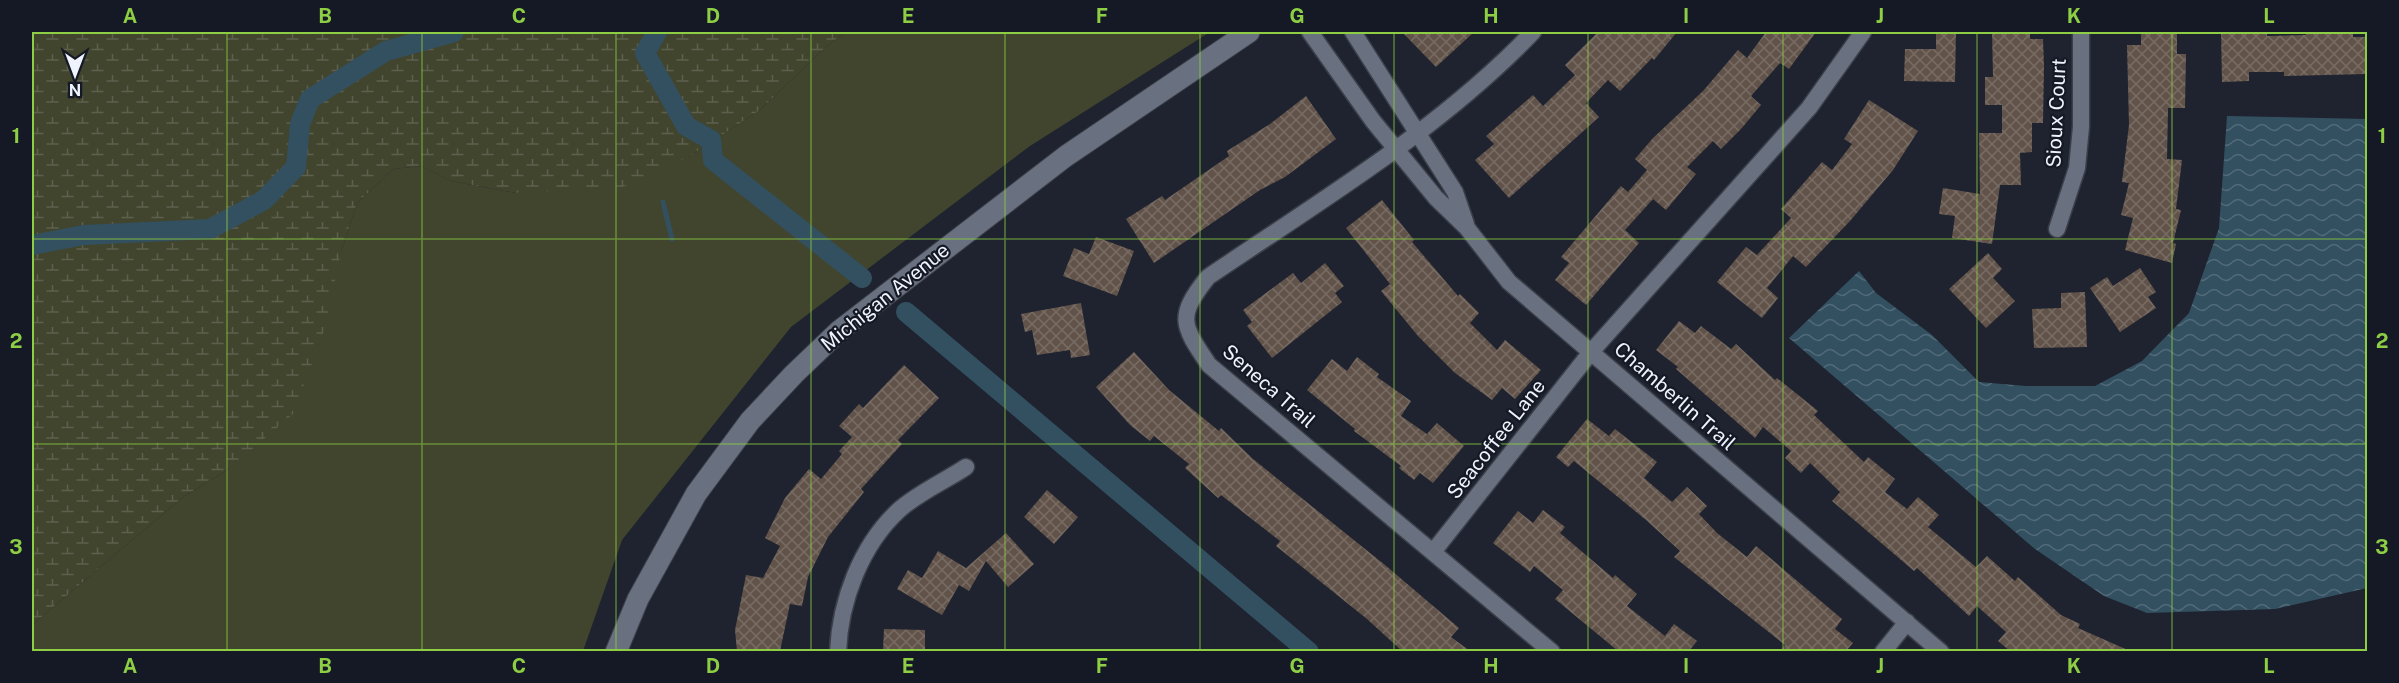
<svg xmlns="http://www.w3.org/2000/svg" width="2399" height="683" viewBox="0 0 2399 683" font-family="'Public Sans',sans-serif">
<defs>
<pattern id="wetland-marsh" width="20" height="14" patternUnits="userSpaceOnUse" patternTransform="scale(1.5)"><rect width="20" height="14" fill="#41452e"/><path d="M1 5h8M5 5V1M11 12h8M15 12V8" fill="none" stroke="#5d604d"/></pattern>
<pattern id="water-waves" width="16" height="10" patternUnits="userSpaceOnUse" patternTransform="scale(1.5)"><rect width="16" height="10" fill="#335061"/><path d="M0 5q4-4 8 0t8 0" fill="none" stroke="#516a79"/></pattern>
<pattern id="building-cross-hatch" width="8" height="8" patternUnits="userSpaceOnUse" patternTransform="scale(1.5)"><rect width="8" height="8" fill="#615349"/><path d="M0 0l8 8M0 8l8-8" fill="none" stroke="#786c64"/></pattern>
</defs>
<rect width="100%" height="100%" fill="#1e232f"/>
<!-- green -->
<path fill="#41452e" d="M 846,32 L 1210,32 L 1030,146 L 791,327 L 622,540 L 583,651 L 32,652 L 32,625 L 183,497 L 229,469 L 341,252 L 357,203 L 393,169 L 421,166 L 451,181 L 516,193 L 690,156 L 760,110 L 828,45 Z"/>
<!-- wetland -->
<path fill="url(#wetland-marsh)" d="M 32,32 L 846,32 L 828,45 L 760,110 L 690,156 L 623,187 L 516,193 L 451,181 L 421,166 L 393,169 L 357,203 L 341,252 L 323,334 L 293,414 L 229,469 L 183,497 L 32,625 Z"/>
<!-- water -->
<path fill="url(#water-waves)" d="M 2227,116 L 2367,119 L 2367,588 L 2275,609 L 2147,613 L 2104,596 L 2035,549 L 1789,338 L 1859,271 L 1876,293 L 1932,335 L 1979,382 L 2026,386 L 2095,386 L 2142,361 L 2189,313 L 2219,228 Z"/>
<g fill="none" stroke-linecap="round" stroke-linejoin="round">
<!-- stream -->
<path stroke="#335061" stroke-width="5" d="M 663,202 L 672,239
M 1156,531 L 1160,527"/>
<!-- canal -->
<path stroke="#335061" stroke-width="20" d="M 657,32 L 645,53 L 686,126 L 711,140 L 713,160 L 862,278
M 32,245 L 84,235 L 210,229 L 264,200 L 296,167 L 300,124 L 310,99 L 386,51 L 454,32
M 906,312 L 1309,652"/>
</g>
<!-- building -->
<path fill="url(#building-cross-hatch)" d="M 1402,32 L 1474,32 L 1436,67 Z
M 1598,32 L 1677,32 L 1654,60 L 1652,58 L 1620,91 L 1608,80 L 1586,103 L 1599,117 L 1509,198 L 1475,160 L 1494,144 L 1486,136 L 1533,95 L 1543,106 L 1575,75 L 1565,65 Z
M 1766,32 L 1816,32 L 1789,69 L 1780,63 L 1751,96 L 1761,105 L 1741,129 L 1721,149 L 1713,141 L 1687,167 L 1696,174 L 1666,210 L 1653,199 L 1625,230 L 1639,243 L 1586,305 L 1555,280 L 1569,263 L 1561,257 L 1621,186 L 1628,192 L 1647,170 L 1635,159 L 1653,138 L 1703,91 L 1738,50 L 1747,58 Z
M 1936,32 L 1956,32 L 1955,82 L 1904,81 L 1905,49 L 1936,49 Z
M 1992,32 L 2030,32 L 2030,39 L 2043,39 L 2044,66 L 2043,123 L 2032,123 L 2032,152 L 2020,153 L 2021,185 L 2000,185 L 1992,244 L 1952,238 L 1955,216 L 1939,214 L 1943,188 L 1980,194 L 1979,133 L 2002,133 L 2002,105 L 1985,105 L 1985,77 L 1993,77 Z
M 2141,32 L 2177,32 L 2177,54 L 2186,54 L 2185,108 L 2168,108 L 2167,159 L 2182,160 L 2176,209 L 2181,210 L 2173,243 L 2176,244 L 2172,263 L 2125,250 L 2133,218 L 2121,215 L 2129,183 L 2122,182 L 2129,125 L 2127,45 L 2141,45 Z
M 2221,32 L 2267,32 L 2267,36 L 2306,35 L 2306,32 L 2353,32 L 2353,37 L 2367,37 L 2367,74 L 2284,76 L 2284,72 L 2249,72 L 2249,81 L 2222,82 Z
M 1306,96 L 1336,139 L 1285,177 L 1260,190 L 1154,263 L 1126,219 L 1162,196 L 1165,200 L 1229,156 L 1227,151 L 1270,124 Z
M 1869,100 L 1918,131 L 1893,170 L 1850,221 L 1806,267 L 1793,256 L 1767,288 L 1778,298 L 1762,318 L 1717,282 L 1746,247 L 1757,255 L 1791,218 L 1781,209 L 1822,162 L 1832,170 L 1852,144 L 1844,139 Z
M 1382,200 L 1414,240 L 1412,242 L 1458,296 L 1460,294 L 1479,313 L 1470,323 L 1497,350 L 1505,340 L 1541,370 L 1515,399 L 1502,388 L 1492,400 L 1455,373 L 1418,336 L 1381,291 L 1390,284 L 1346,228 Z
M 1096,237 L 1134,251 L 1117,296 L 1063,276 L 1074,248 L 1089,254 Z
M 1988,253 L 2002,269 L 1993,278 L 2015,301 L 1986,328 L 1949,289 Z
M 1325,263 L 1344,286 L 1335,293 L 1342,302 L 1272,358 L 1247,326 L 1252,322 L 1243,310 L 1293,273 L 1301,283 Z
M 2140,268 L 2156,292 L 2148,297 L 2156,308 L 2120,332 L 2090,288 L 2107,277 L 2113,286 Z
M 2085,292 L 2087,347 L 2034,348 L 2032,309 L 2061,308 L 2061,293 Z
M 1081,303 L 1090,355 L 1071,358 L 1070,350 L 1037,355 L 1032,330 L 1025,332 L 1021,314 Z
M 1679,321 L 1695,333 L 1701,326 L 1731,349 L 1736,344 L 1775,380 L 1777,378 L 1818,411 L 1814,415 L 1864,462 L 1868,457 L 1895,479 L 1885,492 L 1907,509 L 1918,497 L 1939,515 L 1928,527 L 1976,567 L 1987,556 L 2015,581 L 2018,577 L 2061,615 L 2080,624 L 2078,628 L 2130,651 L 2010,651 L 1998,641 L 2006,632 L 1977,606 L 1969,616 L 1917,568 L 1914,571 L 1832,501 L 1840,492 L 1810,463 L 1801,473 L 1785,458 L 1791,451 L 1763,427 L 1755,438 L 1676,369 L 1678,367 L 1656,350 Z
M 1134,352 L 1169,390 L 1219,431 L 1221,428 L 1253,459 L 1385,565 L 1459,628 L 1451,637 L 1470,651 L 1402,651 L 1367,619 L 1276,546 L 1280,541 L 1221,495 L 1218,498 L 1185,468 L 1189,464 L 1154,436 L 1150,441 L 1130,425 L 1096,387 Z
M 1357,357 L 1379,374 L 1377,377 L 1411,401 L 1401,416 L 1427,434 L 1437,423 L 1464,446 L 1433,483 L 1420,473 L 1414,480 L 1399,468 L 1401,466 L 1354,431 L 1355,429 L 1307,390 L 1332,359 L 1347,371 Z
M 904,365 L 939,398 L 898,440 L 902,444 L 861,489 L 864,492 L 828,537 L 808,577 L 802,606 L 790,604 L 780,651 L 737,651 L 735,630 L 746,575 L 763,578 L 780,546 L 765,538 L 785,498 L 809,469 L 821,479 L 842,454 L 839,451 L 852,437 L 839,426 L 859,404 L 863,408 Z
M 1587,419 L 1609,436 L 1615,429 L 1657,462 L 1644,478 L 1672,502 L 1687,487 L 1707,506 L 1699,514 L 1717,533 L 1747,557 L 1756,546 L 1842,619 L 1835,629 L 1853,643 L 1846,651 L 1780,651 L 1785,645 L 1674,557 L 1680,551 L 1646,520 L 1574,461 L 1568,467 L 1556,457 Z
M 1047,490 L 1078,517 L 1054,544 L 1024,517 Z
M 1543,510 L 1565,527 L 1560,533 L 1613,578 L 1615,575 L 1637,594 L 1627,606 L 1665,636 L 1674,624 L 1697,641 L 1689,651 L 1618,651 L 1555,599 L 1563,590 L 1534,566 L 1530,572 L 1493,543 L 1518,511 L 1533,523 Z
M 1006,533 L 1034,564 L 1008,587 L 986,561 L 969,591 L 959,585 L 942,615 L 897,589 L 908,570 L 922,578 L 938,551 L 966,568 Z
M 884,629 L 925,630 L 925,651 L 883,651 Z"/>
<g fill="none" stroke-linecap="round" stroke-linejoin="round">
<defs>
<path id="minor" d="M 1310,32 L 1373,121 L 1436,198 L 1467,228 L 1509,282 L 1941,652
M 1353,32 L 1455,192 L 1466,224
M 1533,32 C 1439,130 1320,201 1208,277 C 1176,317 1182,325 1209,365 L 1552,652
M 2057,229 L 2077,168 L 2081,127 L 2081,32
M 1433,552 L 1591,352 L 1809,108 L 1863,32
M 838,652 C 840,601 861,545 899,510 C 918,493 945,481 966,467
M 1883,652 L 1907,622"/>
<path id="tertiary" d="M 616,652 L 638,599 L 696,494 L 750,421 L 794,374 L 839,331 L 1066,156 L 1249,32"/>
</defs>
<!-- minor casing -->
<use href="#minor" stroke="#3b3f49" stroke-width="19"/>
<!-- tertiary casing -->
<use href="#tertiary" stroke="#3b3f49" stroke-width="23"/>
<!-- minor -->
<use href="#minor" stroke="#69707f" stroke-width="16"/>
<!-- tertiary -->
<use href="#tertiary" stroke="#69707f" stroke-width="21"/>
</g>
<!-- grid -->
<path fill="none" stroke="#8dce44" stroke-width="1.5" stroke-opacity="0.55" d="M 227,32 L 227,652M 422,32 L 422,652M 616,32 L 616,652M 811,32 L 811,652M 1005,32 L 1005,652M 1200,32 L 1200,652M 1394,32 L 1394,652M 1588,32 L 1588,652M 1783,32 L 1783,652M 1977,32 L 1977,652M 2172,32 L 2172,652M 32,239 L 2368,239M 32,444 L 2368,444"/>
<g text-anchor="middle" stroke-width="4.5" stroke-linejoin="round" paint-order="stroke">
<!-- street labels -->
<g font-size="20" fill="#eff3fc" stroke="#141925">
<text transform="translate(2056 113) rotate(-87)" y="7">Sioux Court</text>
<text transform="translate(885 297) rotate(-39)" y="7">Michigan Avenue</text>
<text transform="translate(1269 386) rotate(41)" y="7">Seneca Trail</text>
<text transform="translate(1675 396) rotate(41)" y="7">Chamberlin Trail</text>
<text transform="translate(1496 439) rotate(-52)" y="7">Seacoffee Lane</text>
</g>
</g>
<!-- border -->
<rect width="2399" height="683" fill="none" stroke="#141925" stroke-width="66"/>
<!-- north arrow -->
<g transform="translate(75 75) rotate(180)" stroke="#141925" stroke-width="4.5" paint-order="stroke">
<path d="M0-4.5L10 22L0 15L-10 22Z" fill="#eff3fc"/>
<text y="-9" font-size="16" font-weight="bold" text-anchor="middle" fill="#eff3fc">N</text>
</g>
<rect x="33" y="33" width="2333" height="617" fill="none" stroke="#8dce44" stroke-width="2"/>
<g font-size="20" text-anchor="middle" font-weight="bold" fill="#8dce44">
<text x="130" y="23">A</text>
<text x="325" y="23">B</text>
<text x="519" y="23">C</text>
<text x="713" y="23">D</text>
<text x="908" y="23">E</text>
<text x="1102" y="23">F</text>
<text x="1297" y="23">G</text>
<text x="1491" y="23">H</text>
<text x="1686" y="23">I</text>
<text x="1880" y="23">J</text>
<text x="2074" y="23">K</text>
<text x="2269" y="23">L</text>
<text x="16" y="143">1</text>
<text x="2382" y="143">1</text>
<text x="16" y="348">2</text>
<text x="2382" y="348">2</text>
<text x="16" y="554">3</text>
<text x="2382" y="554">3</text>
<text x="130" y="673">A</text>
<text x="325" y="673">B</text>
<text x="519" y="673">C</text>
<text x="713" y="673">D</text>
<text x="908" y="673">E</text>
<text x="1102" y="673">F</text>
<text x="1297" y="673">G</text>
<text x="1491" y="673">H</text>
<text x="1686" y="673">I</text>
<text x="1880" y="673">J</text>
<text x="2074" y="673">K</text>
<text x="2269" y="673">L</text>
</g>
</svg>
